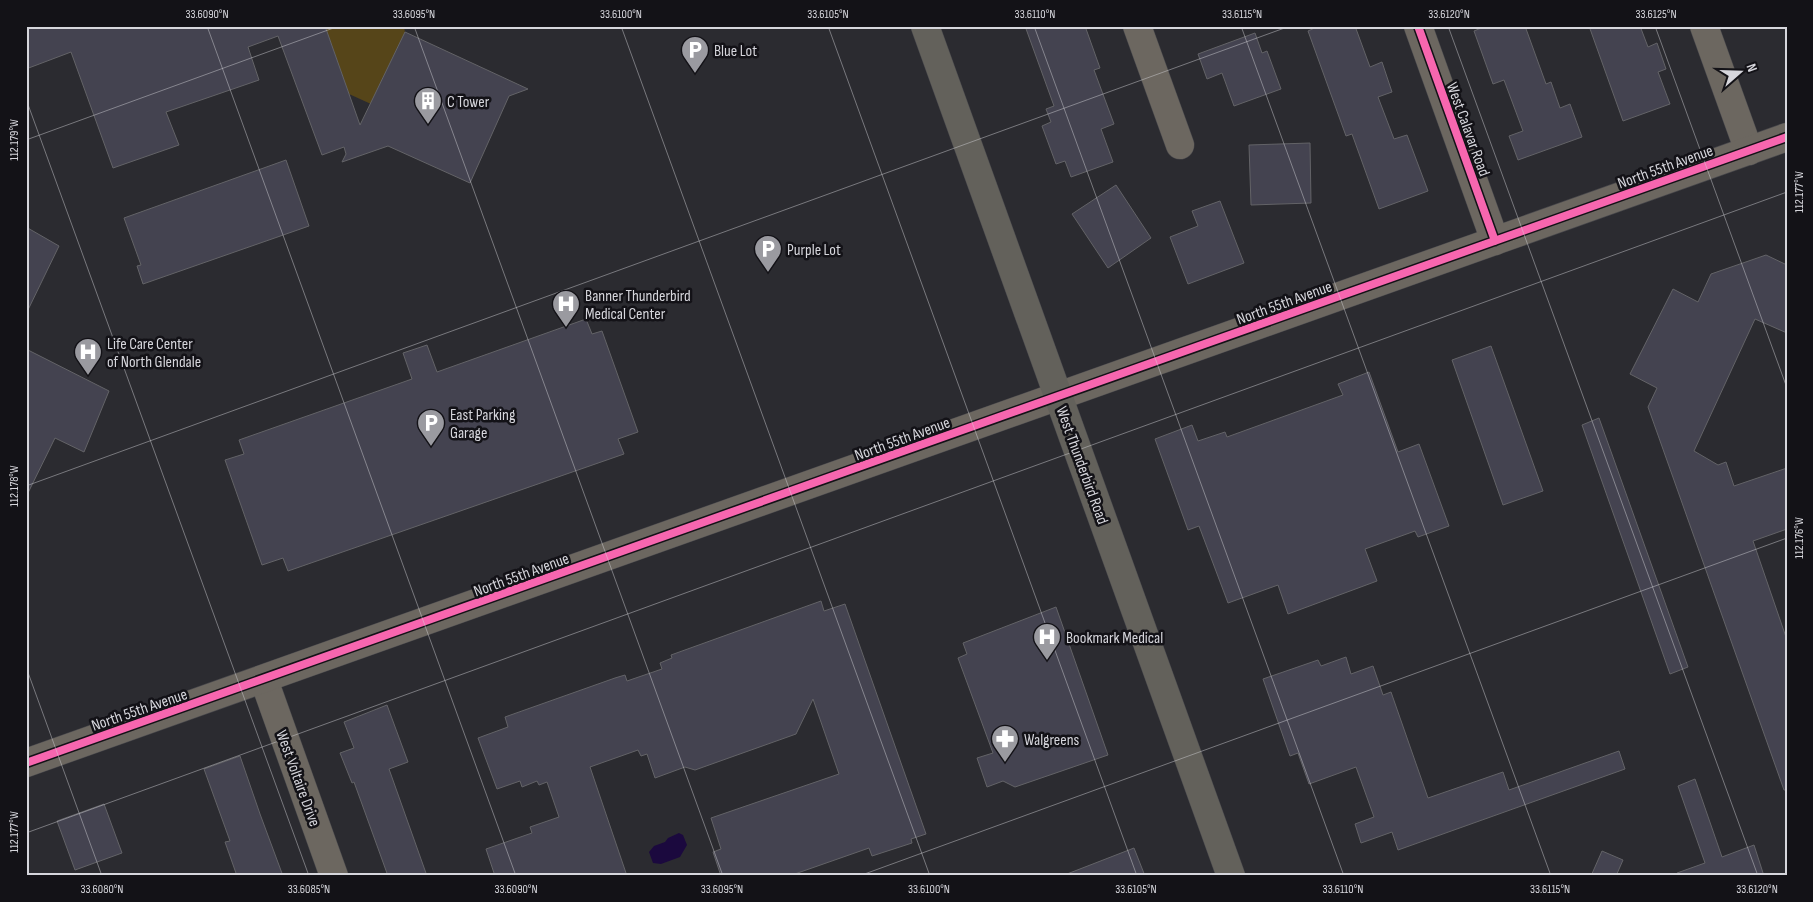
<svg xmlns="http://www.w3.org/2000/svg" width="1813" height="902" viewBox="0 0 1813 902" font-family="'Sofia Sans Condensed',sans-serif">
<rect width="100%" height="100%" fill="#2b2b30"/>
<!-- green -->
<path fill="#564519" d="M 325,26 L 404,26 L 405,33 L 371,104 L 349,94 Z"/>
<!-- water -->
<path fill="#1b093e" d="M 679,833 L 683,835 L 687,845 L 680,857 L 661,864 L 653,863 L 649,852 L 654,846 L 665,842 L 668,838 Z"/>
<!-- building -->
<path fill="#444350" stroke="#636367" d="M 26,26 L 325,26 L 360,125 L 405,32 L 528,89 L 509,96 L 470,183 L 388,146 L 342,162 L 346,154 L 344,147 L 322,155 L 278,36 L 248,47 L 259,80 L 166,112 L 179,145 L 113,168 L 71,52 L 26,69 Z
M 1025,26 L 1085,26 L 1100,68 L 1094,70 L 1114,124 L 1101,129 L 1113,162 L 1071,177 L 1065,161 L 1056,164 L 1042,126 L 1051,122 L 1046,109 L 1054,106 Z
M 1319,26 L 1355,26 L 1370,67 L 1382,62 L 1392,92 L 1378,97 L 1394,139 L 1407,135 L 1428,191 L 1379,209 L 1352,134 L 1346,136 L 1308,31 Z
M 1486,26 L 1525,26 L 1546,84 L 1551,82 L 1560,108 L 1570,104 L 1582,137 L 1518,160 L 1509,136 L 1523,131 L 1504,80 L 1493,84 L 1474,31 Z
M 1589,26 L 1640,26 L 1648,47 L 1657,43 L 1666,69 L 1658,72 L 1670,104 L 1623,121 Z
M 1255,33 L 1262,53 L 1267,51 L 1281,89 L 1234,106 L 1222,73 L 1207,79 L 1198,54 Z
M 1310,143 L 1311,203 L 1251,205 L 1249,145 Z
M 286,160 L 309,226 L 143,284 L 137,266 L 141,265 L 124,218 Z
M 1116,185 L 1151,238 L 1108,268 L 1072,214 Z
M 1220,201 L 1244,263 L 1188,284 L 1170,237 L 1198,226 L 1192,211 Z
M 26,227 L 59,246 L 26,314 Z
M 1766,255 L 1787,265 L 1787,333 L 1755,319 L 1694,451 L 1718,465 L 1726,462 L 1734,486 L 1787,468 L 1787,529 L 1753,541 L 1787,640 L 1787,790 L 1784,790 L 1648,407 L 1657,388 L 1630,374 L 1673,289 L 1698,302 L 1711,274 Z
M 586,319 L 592,334 L 602,331 L 638,432 L 618,439 L 624,454 L 288,571 L 283,558 L 262,565 L 225,460 L 244,454 L 239,440 L 412,379 L 403,353 L 427,345 L 437,372 Z
M 1491,346 L 1543,491 L 1503,505 L 1452,360 Z
M 26,349 L 109,391 L 84,452 L 55,438 L 26,497 Z
M 1369,372 L 1398,452 L 1419,444 L 1449,526 L 1418,537 L 1415,531 L 1365,549 L 1377,581 L 1288,614 L 1278,585 L 1228,603 L 1199,526 L 1188,530 L 1155,439 L 1192,425 L 1198,441 L 1225,432 L 1227,437 L 1343,395 L 1338,384 Z
M 1599,418 L 1688,667 L 1670,674 L 1582,425 Z
M 821,601 L 824,611 L 845,604 L 926,834 L 911,839 L 912,843 L 872,856 L 869,848 L 789,876 L 721,876 L 713,852 L 721,849 L 711,818 L 839,774 L 813,699 L 796,734 L 695,770 L 685,767 L 655,778 L 647,754 L 641,756 L 638,750 L 590,767 L 627,876 L 495,876 L 486,849 L 532,833 L 530,827 L 559,817 L 547,782 L 539,785 L 537,781 L 522,787 L 520,781 L 497,789 L 478,738 L 508,727 L 505,717 L 615,678 L 625,675 L 627,681 L 662,669 L 660,663 L 672,658 L 671,655 Z
M 1056,607 L 1108,755 L 1015,787 L 1003,781 L 987,787 L 977,758 L 993,753 L 958,658 L 967,654 L 963,643 Z
M 1346,657 L 1351,674 L 1373,666 L 1383,695 L 1391,692 L 1428,798 L 1503,772 L 1509,790 L 1619,751 L 1625,769 L 1398,850 L 1392,832 L 1361,843 L 1355,824 L 1374,817 L 1356,767 L 1309,784 L 1298,753 L 1290,756 L 1263,679 L 1318,660 L 1321,666 Z
M 387,705 L 408,762 L 389,769 L 427,876 L 388,876 L 354,782 L 352,783 L 340,753 L 354,748 L 344,722 Z
M 240,756 L 260,814 L 283,876 L 237,876 L 225,842 L 230,841 L 204,769 Z
M 1695,779 L 1722,857 L 1754,845 L 1764,876 L 1677,876 L 1677,873 L 1705,863 L 1678,786 Z
M 104,804 L 122,853 L 75,870 L 57,821 Z
M 1134,848 L 1145,876 L 1067,876 L 1067,874 Z
M 1602,851 L 1623,860 L 1616,876 L 1591,876 Z"/>
<g fill="none" stroke-linecap="round" stroke-linejoin="round">
<defs>
<path id="minor" d="M 1137,26 L 1180,145
M 1418,26 L 1495,241
M 1704,26 L 1749,151
M 264,680 L 334,876"/>
<path id="tertiary" d="M 26,763 L 1787,137"/>
<path id="secondary" d="M 925,26 L 1231,876"/>
</defs>
<!-- minor casing -->
<use href="#minor" stroke="#47474b" stroke-width="29"/>
<!-- tertiary casing -->
<use href="#tertiary" stroke="#47474b" stroke-width="29"/>
<!-- secondary casing -->
<use href="#secondary" stroke="#47474b" stroke-width="29"/>
<!-- minor -->
<use href="#minor" stroke="#6c6760" stroke-width="28"/>
<!-- tertiary -->
<use href="#tertiary" stroke="#6c6760" stroke-width="28"/>
<!-- secondary -->
<use href="#secondary" stroke="#63615b" stroke-width="28"/>
<defs>
<path id="cycleway" d="M 1418,26 L 1495,241
M 26,763 L 1787,137"/>
</defs>
<!-- cycleway casing -->
<use href="#cycleway" stroke="#131217" stroke-width="11"/>
<!-- cycleway -->
<use href="#cycleway" stroke="#f766af" stroke-width="8"/>
</g>
<!-- ticks -->
<path fill="none" stroke="#d6d6dc" stroke-width="1" stroke-opacity="0.45" d="M 207,26 L 516,876M 414,26 L 723,876M 621,26 L 930,876M 828,26 L 1137,876M 1034,26 L 1344,876M 1241,26 L 1551,876M 1448,26 L 1758,876M 1655,26 L 1787,388M 26,99 L 309,876M 26,140 L 339,26M 26,486 L 1290,26M 26,667 L 102,876M 26,833 L 1787,192M 859,876 L 1787,538"/>
<!-- icons -->
<defs>
<symbol id="parking-pin" viewBox="-11 -11 22 30"><path d="M0 17L-7.5 6A9.5 9.5 0 1 1 7.5 6Z" fill="#9a9aa0" stroke="#131217"/><path d="M-3.5-5.5H1a3.5 3.5 0 0 1 0 7H-1V5.5H-3.5ZM-1-3.4V-.6H.8a1.4 1.4 0 0 0 0-2.8Z" fill="#fff"/></symbol>
<symbol id="building-pin" viewBox="-11 -11 22 30"><path d="M0 17L-7.5 6A9.5 9.5 0 1 1 7.5 6Z" fill="#9a9aa0" stroke="#131217"/><path d="M-4-6H4V6H1V3H-1V6H-4ZM-2.5-4.3h1.7v1.8h-1.7ZM.8-4.3h1.7v1.8H.8ZM-2.5-1h1.7V.8h-1.7ZM.8-1h1.7V.8H.8Z" fill="#fff"/></symbol>
<symbol id="hospital-pin" viewBox="-11 -11 22 30"><path d="M0 17L-7.5 6A9.5 9.5 0 1 1 7.5 6Z" fill="#9a9aa0" stroke="#131217"/><path d="M-5-5h3v3.5h4V-5h3V5h-3V1.5h-4V5h-3Z" fill="#fff"/></symbol>
<symbol id="pharmacy-pin" viewBox="-11 -11 22 30"><path d="M0 17L-7.5 6A9.5 9.5 0 1 1 7.5 6Z" fill="#9a9aa0" stroke="#131217"/><path d="M-2-6h4v4h4v4h-4v4h-4v-4h-4v-4h4Z" fill="#fff"/></symbol>
</defs>
<g fill-rule="evenodd">
<use href="#parking-pin" x="679" y="34" width="32" height="43"/>
<use href="#building-pin" x="412" y="85" width="32" height="43"/>
<use href="#parking-pin" x="752" y="233" width="32" height="43"/>
<use href="#hospital-pin" x="550" y="288" width="32" height="43"/>
<use href="#hospital-pin" x="72" y="336" width="32" height="43"/>
<use href="#parking-pin" x="415" y="407" width="32" height="43"/>
<use href="#hospital-pin" x="1031" y="621" width="32" height="43"/>
<use href="#pharmacy-pin" x="989" y="723" width="32" height="43"/>
</g>
<g text-anchor="middle" stroke-width="5" stroke-linejoin="round" paint-order="stroke">
<!-- poi labels -->
<g font-size="16" fill="#d6d6dc" stroke="#131217" text-anchor="start">
<text x="714" y="56">Blue Lot</text>
<text x="447" y="107">C Tower</text>
<text x="787" y="255">Purple Lot</text>
<text x="585" y="301">Banner Thunderbird<tspan x="585" dy="18">Medical Center</tspan></text>
<text x="107" y="349">Life Care Center<tspan x="107" dy="18">of North Glendale</tspan></text>
<text x="450" y="420">East Parking<tspan x="450" dy="18">Garage</tspan></text>
<text x="1066" y="643">Bookmark Medical</text>
<text x="1024" y="745">Walgreens</text>
</g>
<!-- street labels -->
<g font-size="16" fill="#d6d6dc" stroke="#131217">
<text transform="translate(1469 129) rotate(70)" y="6">West Calavar Road</text>
<text transform="translate(1665 166) rotate(-20)" y="6">North 55th Avenue</text>
<text transform="translate(1284 302) rotate(-20)" y="6">North 55th Avenue</text>
<text transform="translate(902 438) rotate(-20)" y="6">North 55th Avenue</text>
<text transform="translate(1083 465) rotate(70)" y="6">West Thunderbird Road</text>
<text transform="translate(521 574) rotate(-20)" y="6">North 55th Avenue</text>
<text transform="translate(139 709) rotate(-19)" y="6">North 55th Avenue</text>
<text transform="translate(299 778) rotate(70)" y="6">West Voltaire Drive</text>
</g>
</g>
<!-- border -->
<rect width="1813" height="902" fill="none" stroke="#131217" stroke-width="55"/>
<!-- north arrow -->
<g transform="translate(1740 72) rotate(70)" stroke="#131217" stroke-width="4" paint-order="stroke">
<path d="M0-4L9 19L0 12L-9 19Z" fill="#d6d6dc"/>
<text y="-8" font-size="14" font-weight="bold" text-anchor="middle" fill="#d6d6dc">N</text>
</g>
<rect x="28" y="28" width="1758" height="846" fill="none" stroke="#d6d6dc" stroke-width="2"/>
<g font-size="12" text-anchor="middle" fill="#d6d6dc">
<text x="207" y="18">33.6090°N</text>
<text x="414" y="18">33.6095°N</text>
<text x="621" y="18">33.6100°N</text>
<text x="828" y="18">33.6105°N</text>
<text x="1035" y="18">33.6110°N</text>
<text x="1242" y="18">33.6115°N</text>
<text x="1449" y="18">33.6120°N</text>
<text x="1656" y="18">33.6125°N</text>
<text transform="translate(14 140) rotate(-90)" y="4">112.179°W</text>
<text transform="translate(1799 192) rotate(-90)" y="4">112.177°W</text>
<text transform="translate(14 486) rotate(-90)" y="4">112.178°W</text>
<text transform="translate(1799 538) rotate(-90)" y="4">112.176°W</text>
<text transform="translate(14 832) rotate(-90)" y="4">112.177°W</text>
<text x="102" y="893">33.6080°N</text>
<text x="309" y="893">33.6085°N</text>
<text x="516" y="893">33.6090°N</text>
<text x="722" y="893">33.6095°N</text>
<text x="929" y="893">33.6100°N</text>
<text x="1136" y="893">33.6105°N</text>
<text x="1343" y="893">33.6110°N</text>
<text x="1550" y="893">33.6115°N</text>
<text x="1757" y="893">33.6120°N</text>
</g>
</svg>
